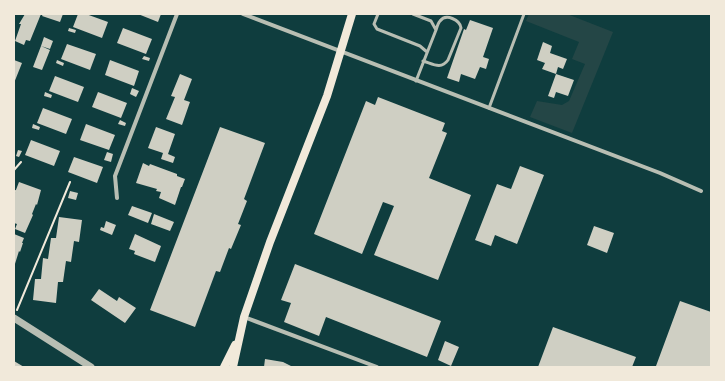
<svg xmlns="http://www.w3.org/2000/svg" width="725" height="381" viewBox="0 0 725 381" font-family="Mulish,sans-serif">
<rect width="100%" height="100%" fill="#0f3d3e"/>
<!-- green -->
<path fill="#244646" d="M 529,14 L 567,14 L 613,32 L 572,133 L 530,117 L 537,101 L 562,105 L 569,101 L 585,64 L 572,59 L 579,42 L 526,21 Z"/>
<!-- building -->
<path fill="#cfcfc3" d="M 25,14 L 41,14 L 30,41 L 26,40 L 24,45 L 15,41 L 21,24 L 19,24 Z
M 43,14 L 63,14 L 60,22 L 42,16 Z
M 78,14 L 86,14 L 108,22 L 102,38 L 73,27 Z
M 138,14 L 161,14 L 158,22 Z
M 470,20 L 493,28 L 483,57 L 489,59 L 486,69 L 480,67 L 475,79 L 461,74 L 459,82 L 447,78 L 464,29 L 466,30 Z
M 69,28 L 76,30 L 75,33 L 68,31 Z
M 123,28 L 152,39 L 146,54 L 117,43 Z
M 44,37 L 53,41 L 50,49 L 41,46 Z
M 543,42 L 552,46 L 550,53 L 567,59 L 563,69 L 558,67 L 556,74 L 542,69 L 545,63 L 537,60 Z
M 67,44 L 96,54 L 90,70 L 61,59 Z
M 41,46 L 50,50 L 42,70 L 33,67 Z
M 144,56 L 150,58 L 149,61 L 142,59 Z
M 14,60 L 22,63 L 14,83 Z
M 57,60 L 64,63 L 63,66 L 56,63 Z
M 110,60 L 139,71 L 134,86 L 105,75 Z
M 180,74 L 192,79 L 184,100 L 190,102 L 182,125 L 166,119 L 175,97 L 171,96 Z
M 556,74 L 574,80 L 568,96 L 556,92 L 554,98 L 548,96 Z
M 55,76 L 84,87 L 78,102 L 49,91 Z
M 132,88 L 139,91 L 136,97 L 130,94 Z
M 45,92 L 52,95 L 51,98 L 44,96 Z
M 98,92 L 127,103 L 121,118 L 92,107 Z
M 378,97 L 445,123 L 442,131 L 447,133 L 429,178 L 471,195 L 438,280 L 374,255 L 394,206 L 383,202 L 362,254 L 314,234 L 366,101 L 375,105 Z
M 43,108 L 72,119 L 66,134 L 37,123 Z
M 120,120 L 126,123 L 125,126 L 118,124 Z
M 33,124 L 40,127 L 39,130 L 32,128 Z
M 86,124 L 115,135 L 109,150 L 80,140 Z
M 156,127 L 175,134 L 168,154 L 175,157 L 173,163 L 161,159 L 163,153 L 148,148 Z
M 220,127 L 265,143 L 244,199 L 247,201 L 238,224 L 241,225 L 231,249 L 229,248 L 220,272 L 216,271 L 195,327 L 150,310 Z
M 31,140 L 60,151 L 54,166 L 25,155 Z
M 18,150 L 22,151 L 19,157 L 16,156 Z
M 107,152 L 113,154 L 111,162 L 104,160 Z
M 74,157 L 103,167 L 97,183 L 68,172 Z
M 143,163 L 149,166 L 150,164 L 177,174 L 177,176 L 185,179 L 182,187 L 181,187 L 175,205 L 159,198 L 161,192 L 156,191 L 157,189 L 136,183 Z
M 520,166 L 544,175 L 517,244 L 495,235 L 491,246 L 475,240 L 497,184 L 511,189 Z
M 19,182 L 41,190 L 37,205 L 36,204 L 32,214 L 33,215 L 25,233 L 15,229 L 17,224 L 14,223 L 14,195 Z
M 70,191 L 78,193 L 76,200 L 68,198 Z
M 132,206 L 152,213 L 148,223 L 128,215 Z
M 154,214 L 174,222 L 170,231 L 151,224 Z
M 59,217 L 82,220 L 79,242 L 74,241 L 71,262 L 66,261 L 63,282 L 58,282 L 56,303 L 33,300 L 35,279 L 41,279 L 43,258 L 48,259 L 51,238 L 56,238 Z
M 106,221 L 116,225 L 112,235 L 100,230 L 101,227 L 104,228 Z
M 594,226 L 614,233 L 607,253 L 587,245 Z
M 14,234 L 24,238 L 22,243 L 23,243 L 20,252 L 19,251 L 14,267 Z
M 135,234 L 161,246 L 155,262 L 134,254 L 135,251 L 129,249 Z
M 295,264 L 441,321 L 427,357 L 326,317 L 319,336 L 284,322 L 291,303 L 281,300 Z
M 99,289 L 117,301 L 119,297 L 136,308 L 125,323 L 91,300 Z
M 680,301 L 711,312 L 711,367 L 656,366 Z
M 553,327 L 636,357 L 632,367 L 538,367 Z
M 445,341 L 459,347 L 451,366 L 438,360 Z
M 265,359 L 283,362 L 293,367 L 264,367 Z
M 14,361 L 24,367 L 14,367 Z"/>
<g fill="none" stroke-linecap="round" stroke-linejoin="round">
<!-- path -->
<path stroke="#f1e9da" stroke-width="2" d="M 14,170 L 21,162
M 14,191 L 15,191
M 17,310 L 70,182"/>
<!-- service -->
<path stroke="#b8beb3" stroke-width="3" d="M 378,14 L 374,24 L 377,29 L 420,46 L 427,52
M 413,14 L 431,21 L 436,30 L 416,81
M 423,61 C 433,64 441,70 448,60 L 461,28 C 460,20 446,13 440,21 C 438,23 437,27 436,30
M 489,108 L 524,14"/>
<!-- minor -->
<path stroke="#b8beb3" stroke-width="4" d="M 243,14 L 660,173 L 701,191
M 117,198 L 115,176 L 177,14
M 244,317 L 377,367"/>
<!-- tertiary -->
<path stroke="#b8beb3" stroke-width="7" d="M 14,318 L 91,367"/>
<!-- secondary -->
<path stroke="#f1e9da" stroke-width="8" d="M 224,367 L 235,345
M 233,367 L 244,317 L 270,242 L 327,96 L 352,14"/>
</g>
<!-- border -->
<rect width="725" height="381" fill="none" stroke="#f1e9da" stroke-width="30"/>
</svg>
